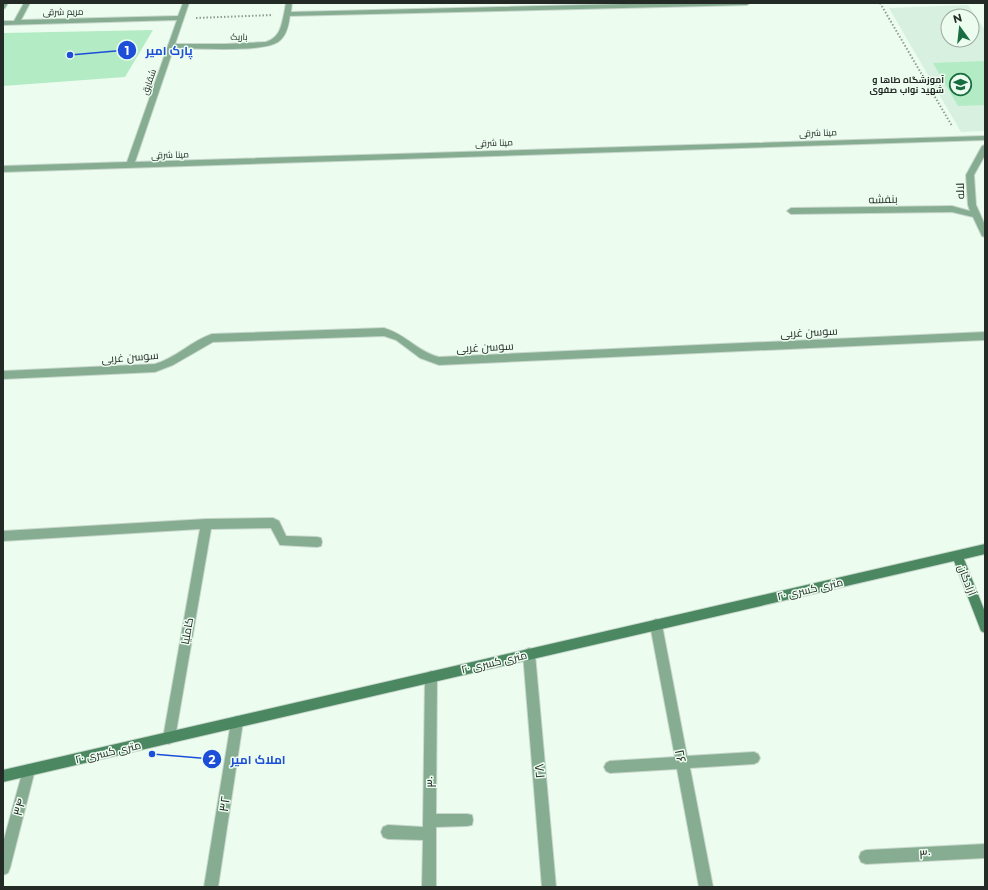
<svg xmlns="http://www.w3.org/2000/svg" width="988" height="890" viewBox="0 0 988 890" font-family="Montserrat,Cairo,sans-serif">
<rect width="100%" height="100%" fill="#ecfdf0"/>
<!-- built -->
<path fill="#d8f0df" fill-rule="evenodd" d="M 968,5 L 985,30 L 985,131 L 961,132 L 889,8 ZM 948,16 L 972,16 L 972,40 L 948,40 Z"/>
<!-- green -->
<path fill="#b3ebc5" d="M 153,30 L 125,77 L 3,86 L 3,33 Z
M 985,61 L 985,105 L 958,106 L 933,63 Z"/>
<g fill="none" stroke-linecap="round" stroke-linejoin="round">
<defs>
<path id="lane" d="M 287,12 L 290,14 C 289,24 287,36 278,42 C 261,53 194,48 171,48 L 168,46 L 171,44 L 225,44 L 266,42 C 280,37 281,27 284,14 Z"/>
<path id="street" d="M 3,3 L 8,3 L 5,8 L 3,9 Z
M 24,3 L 30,3 L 21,20 L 178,16 L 183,3 L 189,3 L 135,162 L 985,136 L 985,140 L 3,172 L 3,166 L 127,162 L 177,20 L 3,25 L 3,21 L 14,21 Z
M 286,3 L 292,3 L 291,12 L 665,3 L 750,3 L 747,5 L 287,16 L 284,14 Z
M 985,145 L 985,155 L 974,175 L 976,205 L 985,225 L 985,237 L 982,236 L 973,217 L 952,212 L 791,214 L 787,211 L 791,208 L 952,206 L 970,211 L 968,205 L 966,175 L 982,146 Z
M 384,328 C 407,335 418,352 439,357 L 985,332 L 985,340 L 439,365 L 420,358 L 396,340 L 384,336 L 213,342 L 173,365 L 155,372 L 3,379 L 3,371 L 155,364 C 176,358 191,341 212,334 Z
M 273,518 L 279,521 L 286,536 L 317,537 L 321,538 L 322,542 L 321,546 L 317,547 L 280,545 L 271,528 L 211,529 L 175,738 L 173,742 L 169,744 L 165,742 L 163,738 L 200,529 L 3,541 L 3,531 L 206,519 Z
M 656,619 L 660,621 L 662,625 L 687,756 L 754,752 L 758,754 L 760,758 L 758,762 L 754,764 L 690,768 L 713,887 L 699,887 L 677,769 L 610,773 L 606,771 L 604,767 L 606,763 L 610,761 L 675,757 L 650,625 L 652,621 Z
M 529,648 L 533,650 L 535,654 L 556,887 L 542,887 L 523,654 L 525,650 Z
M 431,671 L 435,673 L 437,677 L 436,814 L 467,814 L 472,815 L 473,820 L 472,825 L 467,826 L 436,827 L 436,887 L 422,887 L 423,840 L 388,839 L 383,837 L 381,832 L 383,827 L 388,825 L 423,827 L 425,677 L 427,673 Z
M 237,716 L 241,718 L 243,722 L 218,887 L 204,887 L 231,722 L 233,718 Z
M 29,764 L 33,766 L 35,770 L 10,868 L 8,873 L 3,875 L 3,843 L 23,770 L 25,766 Z
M 985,844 L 985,858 L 866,864 L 861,862 L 859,857 L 861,852 L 866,850 Z"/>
<path id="secondary" d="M 985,544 L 985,554 L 964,559 L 985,612 L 985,633 L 981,631 L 954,561 L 3,782 L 3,770 Z"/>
</defs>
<!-- lane casing -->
<use href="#lane" stroke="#c8d7cc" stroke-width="2"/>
<!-- street casing -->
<use href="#street" stroke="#c8d7cc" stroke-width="2"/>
<!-- secondary casing -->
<use href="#secondary" stroke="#c8d7cc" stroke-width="2"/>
<!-- path -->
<path stroke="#8f9c93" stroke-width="2" stroke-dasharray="1.5 2" stroke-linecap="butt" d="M 880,3 L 952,126
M 196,18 L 273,15"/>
<!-- lane -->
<use href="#lane" fill="#86ad92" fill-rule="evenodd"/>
<!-- street -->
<use href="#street" fill="#86ad92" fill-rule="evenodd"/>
<!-- secondary -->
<use href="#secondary" fill="#4b8862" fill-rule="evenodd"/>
</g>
<!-- icons -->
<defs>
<symbol id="school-ring" viewBox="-11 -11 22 22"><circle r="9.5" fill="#ecfdf0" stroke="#186e41" stroke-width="1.5"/><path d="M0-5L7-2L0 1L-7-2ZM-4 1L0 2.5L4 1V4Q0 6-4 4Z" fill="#186e41"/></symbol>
</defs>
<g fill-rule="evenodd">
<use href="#school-ring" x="948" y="72" width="25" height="25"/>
</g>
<g text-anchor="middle" stroke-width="3" stroke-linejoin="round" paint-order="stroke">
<!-- far-street labels -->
<g font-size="9" fill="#242b26" stroke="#ecfdf0">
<text transform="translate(63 12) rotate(-1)" y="3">مریم شرقی</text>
<text transform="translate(239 37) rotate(1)" y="3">باریک</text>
<text transform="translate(149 82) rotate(-71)" y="3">شقایق</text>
<text transform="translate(818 133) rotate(-2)" y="3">مینا شرقی</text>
<text transform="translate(494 143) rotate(-2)" y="3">مینا شرقی</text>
<text transform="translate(170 155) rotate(-2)" y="3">مینا شرقی</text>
</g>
<!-- far-poi labels -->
<g font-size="9" font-weight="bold" fill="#242b26" stroke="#ecfdf0" text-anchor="end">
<text x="944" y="83">آموزشگاه طاها و<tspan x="944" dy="10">شهید نواب صفوی</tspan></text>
</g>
<!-- street labels -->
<g font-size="11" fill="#242b26" stroke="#ecfdf0">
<text transform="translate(960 191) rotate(-92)" y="4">لاله</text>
<text transform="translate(883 199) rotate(-1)" y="4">بنفشه</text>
<text transform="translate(809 332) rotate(-3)" y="4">سوسن غربی</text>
<text transform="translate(485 347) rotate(-3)" y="4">سوسن غربی</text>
<text transform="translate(130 357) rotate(-4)" y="4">سوسن غربی</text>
<text transform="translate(967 580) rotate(69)" y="4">آزادگان</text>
<text transform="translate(810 589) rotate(-13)" y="4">۲۰ متری کسری</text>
<text transform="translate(187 631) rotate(-80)" y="4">کاملیا</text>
<text transform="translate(494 662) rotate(-13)" y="4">۲۰ متری کسری</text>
<text transform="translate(108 752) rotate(-13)" y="4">۲۰ متری کسری</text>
</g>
<!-- near-street labels -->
<g font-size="13" fill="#242b26" stroke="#ecfdf0">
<text transform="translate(681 756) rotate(79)" y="5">۲۶</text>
<text transform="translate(539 771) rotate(-95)" y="5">۲۸</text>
<text transform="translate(431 782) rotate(-90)" y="5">۳۰</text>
<text transform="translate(224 804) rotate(-81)" y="5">۳۲</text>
<text transform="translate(19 807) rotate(-75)" y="5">۳۴</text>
<text transform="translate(925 854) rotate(-3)" y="5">۳۰</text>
</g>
</g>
<!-- callouts -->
<path fill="none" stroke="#1d4ed8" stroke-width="1.5" d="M70 55L127 50M152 754L212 759"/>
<g fill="#1d4ed8" stroke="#ecfdf0" stroke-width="1.5">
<circle cx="70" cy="55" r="4"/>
<circle cx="152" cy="754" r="4"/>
<circle cx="127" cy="50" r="10"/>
<circle cx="212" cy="759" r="10"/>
</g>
<g font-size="12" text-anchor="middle" font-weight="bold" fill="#fff">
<text x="127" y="55">1</text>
<text x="212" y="764">2</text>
</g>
<g font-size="12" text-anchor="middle" font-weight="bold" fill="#1d4ed8" stroke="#ecfdf0" stroke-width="3" stroke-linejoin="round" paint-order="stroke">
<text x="169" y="55">پارک امیر</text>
<text x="258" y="764">املاک امیر</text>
</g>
<!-- border -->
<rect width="988" height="890" fill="none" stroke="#242b26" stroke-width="8"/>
<!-- north arrow -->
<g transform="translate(960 28) rotate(345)"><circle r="19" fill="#ecfdf0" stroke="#9ca99f"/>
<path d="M0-3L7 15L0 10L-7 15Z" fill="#186e41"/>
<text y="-6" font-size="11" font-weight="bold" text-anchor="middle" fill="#242b26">N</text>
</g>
</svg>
